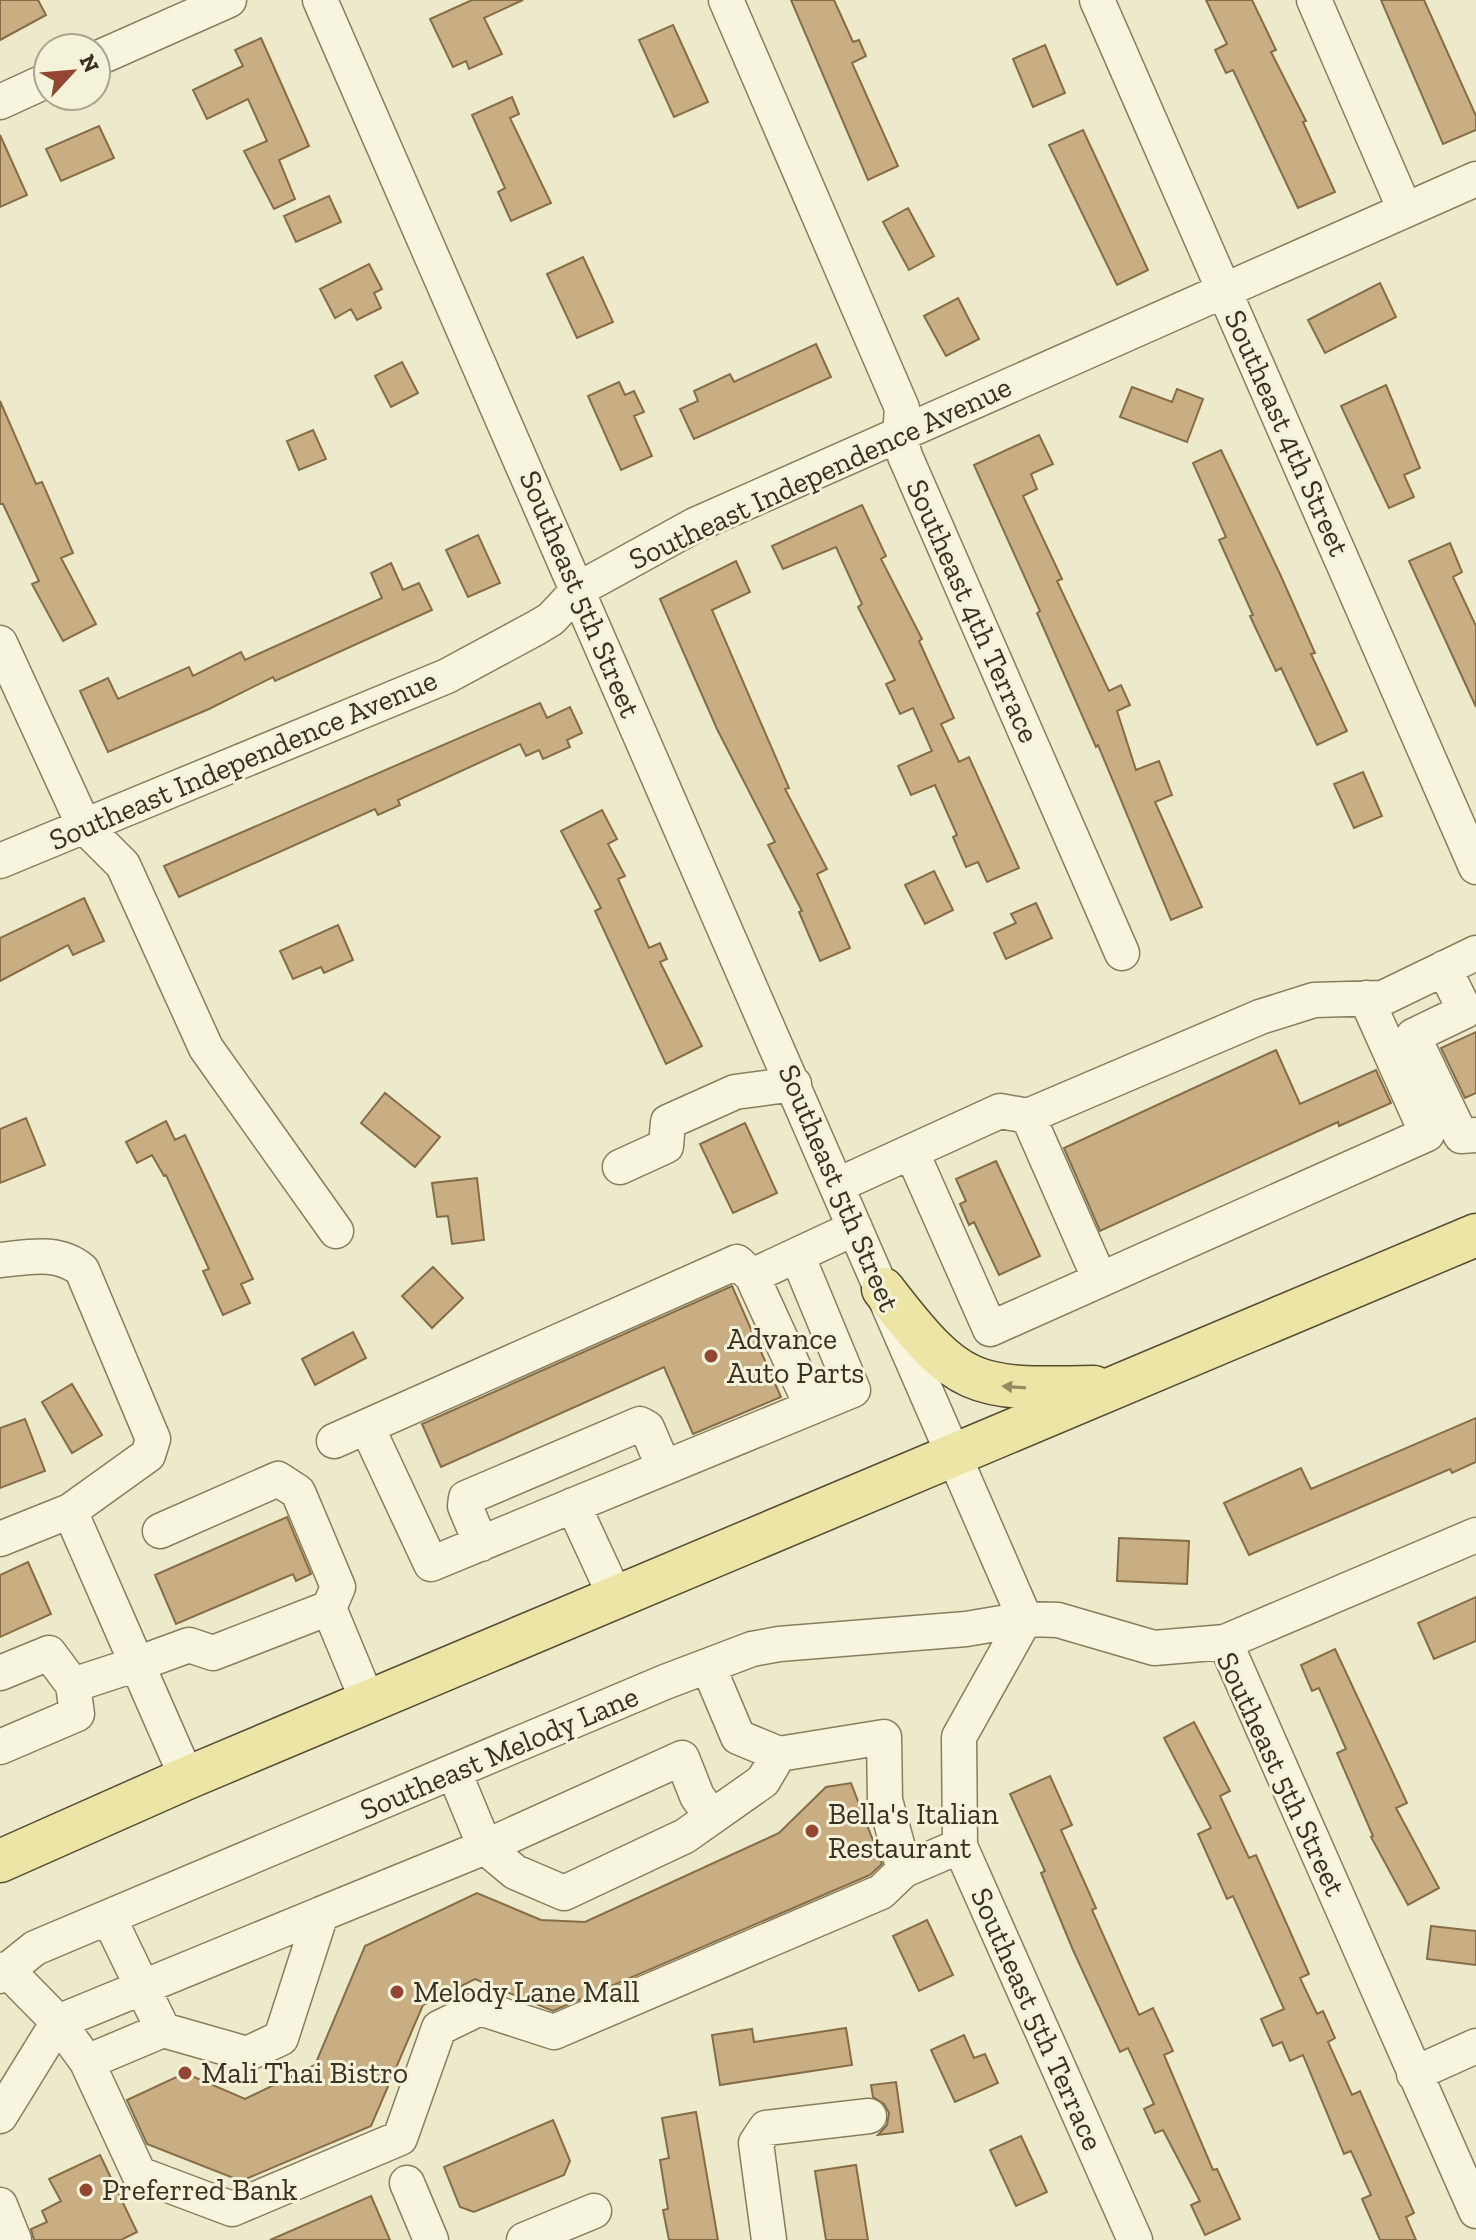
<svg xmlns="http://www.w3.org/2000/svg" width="1476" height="2240" viewBox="0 0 1476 2240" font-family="'Zilla Slab',serif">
<rect width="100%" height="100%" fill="#eceaca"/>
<!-- building -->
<path fill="#c8ae82" stroke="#866d46" stroke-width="2" d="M 0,0 L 38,0 L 46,15 L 0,40 Z
M 472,0 L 523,0 L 484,18 L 502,54 L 469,69 L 466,61 L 453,67 L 430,19 Z
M 791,0 L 834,0 L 853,42 L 859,40 L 866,56 L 852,63 L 898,166 L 868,180 Z
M 1206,0 L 1252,0 L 1276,50 L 1271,52 L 1306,121 L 1303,122 L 1335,192 L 1298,208 L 1233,70 L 1226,73 L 1215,50 L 1227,44 Z
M 1381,0 L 1424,0 L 1476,116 L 1476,130 L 1443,144 Z
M 673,25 L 708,102 L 674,117 L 639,40 Z
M 261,38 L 309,146 L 279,160 L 295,199 L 274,209 L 244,151 L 267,141 L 248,99 L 207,119 L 193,90 L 243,66 L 235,50 Z
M 1045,45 L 1065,93 L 1033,107 L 1013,59 Z
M 512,97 L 519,114 L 510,118 L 551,203 L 511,221 L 498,192 L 505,188 L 472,115 Z
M 99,126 L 114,158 L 61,181 L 46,149 Z
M 1083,130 L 1148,270 L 1117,285 L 1049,145 Z
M 0,135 L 27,195 L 0,207 Z
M 329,196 L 341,222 L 296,242 L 284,216 Z
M 908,208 L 934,256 L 909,270 L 883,222 Z
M 583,257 L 613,322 L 577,338 L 547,274 Z
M 369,264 L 382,289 L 374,293 L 381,308 L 357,320 L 351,309 L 335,318 L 320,289 Z
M 1380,283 L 1396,317 L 1325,353 L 1308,320 Z
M 958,298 L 979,339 L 946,356 L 924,316 Z
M 816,344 L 831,377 L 694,439 L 680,409 L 698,401 L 694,391 L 730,374 L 734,382 Z
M 402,362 L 418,393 L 391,407 L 375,376 Z
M 619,382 L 625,395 L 634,391 L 644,412 L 634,416 L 652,456 L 621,470 L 588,396 Z
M 1386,385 L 1420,468 L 1404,475 L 1414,497 L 1389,508 L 1341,406 Z
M 1132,387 L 1172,402 L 1177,389 L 1203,399 L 1187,442 L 1120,417 Z
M 0,401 L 36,484 L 42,482 L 73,553 L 61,558 L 96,624 L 63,641 L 32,584 L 39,581 L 3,504 L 0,504 Z
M 313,430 L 326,459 L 299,470 L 287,441 Z
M 1039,435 L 1053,464 L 1031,474 L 1037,489 L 1023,496 L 1062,579 L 1057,581 L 1109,691 L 1121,685 L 1130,705 L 1117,711 L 1136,770 L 1159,761 L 1172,795 L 1155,802 L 1202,907 L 1171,920 L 1098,745 L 1096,747 L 1037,613 L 1040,611 L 974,465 Z
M 1221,450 L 1280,574 L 1315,653 L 1311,654 L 1347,731 L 1317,745 L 1281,668 L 1276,671 L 1250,616 L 1253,615 L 1219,540 L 1226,537 L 1193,463 Z
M 862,505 L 886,556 L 881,559 L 922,639 L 919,641 L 954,718 L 941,724 L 959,762 L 969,757 L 1019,868 L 987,882 L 978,862 L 966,867 L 953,837 L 957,835 L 935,785 L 911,795 L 898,766 L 932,751 L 913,708 L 900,714 L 886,684 L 895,680 L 858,607 L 862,604 L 836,547 L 783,569 L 772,546 Z
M 478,535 L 500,583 L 468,597 L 446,550 Z
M 1450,543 L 1462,572 L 1453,577 L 1476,626 L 1476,707 L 1409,561 Z
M 736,561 L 750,592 L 712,610 L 789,788 L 785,789 L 827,869 L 817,874 L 850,948 L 820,961 L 799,912 L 802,911 L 768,845 L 775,842 L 717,729 L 660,599 Z
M 391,563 L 403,590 L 419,583 L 432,610 L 275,681 L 273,677 L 209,709 L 108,752 L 80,691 L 108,678 L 118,699 L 189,667 L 193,676 L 241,652 L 245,660 L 382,598 L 371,573 Z
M 540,703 L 547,718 L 570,707 L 582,733 L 567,740 L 570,747 L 543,759 L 539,750 L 526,756 L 520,744 L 398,800 L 400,805 L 378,815 L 375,809 L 179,897 L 164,866 Z
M 1363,772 L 1382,816 L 1354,828 L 1334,784 Z
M 602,810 L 617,839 L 608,844 L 625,876 L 618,879 L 649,948 L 660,943 L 667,959 L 660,962 L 702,1046 L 666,1064 L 595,911 L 601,908 L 561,831 Z
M 934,871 L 953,910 L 925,924 L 905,885 Z
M 84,898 L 104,941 L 73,955 L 68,945 L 0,981 L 0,938 Z
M 1036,903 L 1052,938 L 1006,959 L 994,933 L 1016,923 L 1011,914 Z
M 338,925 L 353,960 L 324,973 L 321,967 L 293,979 L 280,951 Z
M 1476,1032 L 1476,1093 L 1465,1098 L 1441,1048 Z
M 1276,1050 L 1300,1104 L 1376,1070 L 1391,1103 L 1339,1126 L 1338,1122 L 1100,1231 L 1064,1148 Z
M 385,1093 L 440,1137 L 415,1167 L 361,1123 Z
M 26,1118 L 45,1165 L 0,1183 L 0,1129 Z
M 166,1121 L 175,1140 L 185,1135 L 253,1279 L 241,1284 L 250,1303 L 223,1315 L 203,1271 L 209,1269 L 166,1175 L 164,1176 L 152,1155 L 137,1163 L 126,1142 Z
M 745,1123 L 777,1193 L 733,1213 L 700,1144 Z
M 996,1161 L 1040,1256 L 999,1275 L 974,1222 L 969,1225 L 960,1204 L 966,1201 L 956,1179 Z
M 477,1178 L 484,1240 L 452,1244 L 448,1216 L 437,1217 L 432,1183 Z
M 433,1267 L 463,1298 L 432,1328 L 402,1296 Z
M 732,1286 L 781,1397 L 693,1434 L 664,1367 L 441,1467 L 422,1424 Z
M 353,1332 L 366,1358 L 315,1385 L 302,1359 Z
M 72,1384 L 102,1435 L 72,1453 L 42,1402 Z
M 1476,1418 L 1476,1462 L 1452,1473 L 1450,1469 L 1249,1555 L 1224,1503 L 1301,1468 L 1311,1489 Z
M 25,1419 L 45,1471 L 0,1488 L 0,1428 Z
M 287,1517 L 311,1574 L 296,1581 L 293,1574 L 176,1624 L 155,1575 Z
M 1119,1538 L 1189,1541 L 1187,1584 L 1117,1581 Z
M 28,1562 L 51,1614 L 0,1637 L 0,1575 Z
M 1476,1597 L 1476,1641 L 1434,1659 L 1418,1623 Z
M 1335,1649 L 1407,1803 L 1396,1808 L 1439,1888 L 1408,1905 L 1371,1837 L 1373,1836 L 1337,1753 L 1346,1749 L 1319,1688 L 1312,1691 L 1301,1665 Z
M 1194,1722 L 1230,1791 L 1220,1796 L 1249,1858 L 1256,1855 L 1309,1974 L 1300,1978 L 1317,2014 L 1323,2011 L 1335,2038 L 1328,2042 L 1352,2095 L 1360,2091 L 1414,2213 L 1406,2217 L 1416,2240 L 1380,2240 L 1362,2199 L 1371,2195 L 1351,2151 L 1344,2154 L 1303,2055 L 1290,2061 L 1282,2042 L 1273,2046 L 1261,2019 L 1284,2009 L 1233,1896 L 1227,1899 L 1198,1834 L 1211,1828 L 1164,1738 Z
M 1050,1776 L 1072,1825 L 1061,1830 L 1096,1908 L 1092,1910 L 1139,2015 L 1153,2008 L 1173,2051 L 1164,2055 L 1213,2170 L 1217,2169 L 1240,2219 L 1205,2235 L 1191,2205 L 1200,2201 L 1163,2130 L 1155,2133 L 1144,2109 L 1154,2104 L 1128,2048 L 1120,2052 L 1073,1950 L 1041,1873 L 1045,1871 L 1010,1794 Z
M 851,1783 L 882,1864 L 870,1875 L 553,2011 L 475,1979 L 423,2005 L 371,2126 L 241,2181 L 147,2144 L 127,2100 L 185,2073 L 245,2099 L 315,2065 L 365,1946 L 477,1893 L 541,1920 L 585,1922 L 779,1833 L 826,1787 Z
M 927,1920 L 953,1975 L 919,1991 L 893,1936 Z
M 1431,1926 L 1476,1931 L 1476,1965 L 1427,1959 Z
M 846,2028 L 852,2065 L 720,2085 L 712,2035 L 752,2029 L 754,2042 Z
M 964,2035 L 974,2058 L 985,2054 L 998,2083 L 955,2102 L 931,2050 Z
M 896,2082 L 903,2132 L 878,2135 L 887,2125 L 889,2113 L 884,2104 L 873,2097 L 871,2085 Z
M 696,2112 L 718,2240 L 669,2240 L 663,2210 L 668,2209 L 660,2160 L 669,2158 L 662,2118 Z
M 553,2120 L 570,2161 L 564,2175 L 474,2212 L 460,2207 L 444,2167 Z
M 1021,2136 L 1047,2192 L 1016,2206 L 990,2150 Z
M 100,2155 L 137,2232 L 121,2240 L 34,2240 L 31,2229 L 47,2222 L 42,2211 L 61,2201 L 49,2179 Z
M 856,2165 L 868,2240 L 826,2240 L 815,2171 Z
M 371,2196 L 390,2240 L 270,2240 Z"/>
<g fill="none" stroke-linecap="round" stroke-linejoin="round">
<defs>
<path id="minor" d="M 320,0 L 1025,1619
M 726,0 L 902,408 L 900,436 L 905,456 L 1122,953
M 1097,0 L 1476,867
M 1314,0 L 1405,210
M 96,59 L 229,0
M 0,102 L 48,80
M 0,643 L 84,826 L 123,865 L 206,1048 L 336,1231
M 0,861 L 447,676 L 536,628 L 551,619 L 579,589 L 695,525 L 1476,179
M 1444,968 L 1465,1011 L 1413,1036 L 1461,1136 L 1476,1135
M 1028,1116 L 1100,1280
M 912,1153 L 990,1329 L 1427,1134 L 1366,998
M 620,1167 L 666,1146 L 668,1122 L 735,1092 L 794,1084
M 838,1185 L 1000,1111 L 1028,1116 L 1260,1017 L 1314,1000 L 1383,998 L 1476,953
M 0,1260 C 30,1257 58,1250 82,1270 L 153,1439 L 148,1455 L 70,1511 L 0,1539
M 752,1276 L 812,1407
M 367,1427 L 431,1564 L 853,1390 L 797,1255
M 334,1441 L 737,1262 L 752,1276 L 855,1228
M 573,1505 L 616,1598
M 70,1511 L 137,1664 L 189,1645 L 213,1653 L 329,1608
M 160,1531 L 278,1479 L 298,1492 L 338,1587 L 329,1608 L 368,1702
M 481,1544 L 465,1506 L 466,1498 L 640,1424 L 647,1428 L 664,1468
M 1025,1619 L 959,1737 L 960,1846 L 1135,2240
M 1225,1642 L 1476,2211
M 708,1666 L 738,1737 L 779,1754
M 0,1673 L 49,1653 L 73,1685 L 77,1714 L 0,1747
M 73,1685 L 137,1664 L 187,1778
M 454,1772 L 485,1847 L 682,1758 L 697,1796 L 712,1817
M 904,1870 L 881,1892 L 554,2032 L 480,2008 L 439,2028 L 400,2138 L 232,2209 L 139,2174 L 87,2062 L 163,2030 L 247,2054 L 281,2038 L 321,1914 L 485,1847 L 515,1872 L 564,1893 L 685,1836 L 763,1781 L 779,1754 L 884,1737 L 885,1800 L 904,1870 L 960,1846
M 109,1918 L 163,2030
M 6,1969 L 58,2022 L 87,2062
M 0,1976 L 35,1948 L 665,1682 L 752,1649 L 779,1644 L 966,1629 L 1025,1619 L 1058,1620 L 1154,1648 L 1225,1642 L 1476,1535
M 1414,2074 L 1476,2046
M 0,2116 L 58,2022 L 321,1914
M 407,2183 L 431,2240
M 0,2205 L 14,2240
M 524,2240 L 594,2211
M 769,2240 L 756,2143 L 766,2128 L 869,2116"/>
<path id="major" d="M 883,1289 C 959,1388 972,1390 1094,1387
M 0,1861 L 187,1778 L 1476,1235"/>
</defs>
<!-- minor casing -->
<use href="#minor" stroke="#887e5f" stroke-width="37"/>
<!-- major casing -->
<use href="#major" stroke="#564b33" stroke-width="45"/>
<!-- minor -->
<use href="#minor" stroke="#f7f5dd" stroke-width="34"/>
<!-- major -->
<use href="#major" stroke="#ece5a5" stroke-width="42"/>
</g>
<!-- one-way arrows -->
<defs><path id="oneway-solid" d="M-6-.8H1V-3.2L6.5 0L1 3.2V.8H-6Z" transform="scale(2)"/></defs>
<use fill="#928c64" href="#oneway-solid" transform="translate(1014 1387) rotate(-176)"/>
<!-- markers -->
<g fill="#934733" stroke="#f4f2d9" stroke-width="3">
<circle cx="711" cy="1356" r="8"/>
<circle cx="812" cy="1831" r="8"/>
<circle cx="397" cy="1992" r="8"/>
<circle cx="185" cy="2073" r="8"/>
<circle cx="86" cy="2190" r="8"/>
</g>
<g text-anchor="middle" stroke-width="6" stroke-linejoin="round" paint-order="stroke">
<!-- street labels -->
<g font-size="30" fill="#393222" stroke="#f4f2d9">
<text transform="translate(1287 433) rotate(66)" y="10">Southeast 4th Street</text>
<text transform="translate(820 473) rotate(-25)" y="10">Southeast Independence Avenue</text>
<text transform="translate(580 594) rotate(67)" y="10">Southeast 5th Street</text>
<text transform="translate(973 611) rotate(66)" y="10">Southeast 4th Terrace</text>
<text transform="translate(243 760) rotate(-23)" y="10">Southeast Independence Avenue</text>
<text transform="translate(839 1188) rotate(67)" y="10">Southeast 5th Street</text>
<text transform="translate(499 1753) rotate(-23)" y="10">Southeast Melody Lane</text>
<text transform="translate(1281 1774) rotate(65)" y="10">Southeast 5th Street</text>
<text transform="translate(1037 2019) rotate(66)" y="10">Southeast 5th Terrace</text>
</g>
<!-- poi labels -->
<g font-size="30" fill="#393222" stroke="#f4f2d9" text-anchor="start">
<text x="727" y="1349">Advance<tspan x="727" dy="34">Auto Parts</tspan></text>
<text x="828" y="1824">Bella's Italian<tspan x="828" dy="34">Restaurant</tspan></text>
<text x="413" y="2002">Melody Lane Mall</text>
<text x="201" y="2083">Mali Thai Bistro</text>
<text x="102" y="2200">Preferred Bank</text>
</g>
</g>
<!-- north arrow -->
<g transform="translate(72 72) rotate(64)"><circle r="38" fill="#f4f2d9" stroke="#a9a590" stroke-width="2"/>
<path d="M0-6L14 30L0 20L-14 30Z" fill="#934733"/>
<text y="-12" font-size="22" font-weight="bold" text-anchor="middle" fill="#393222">N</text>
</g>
</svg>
